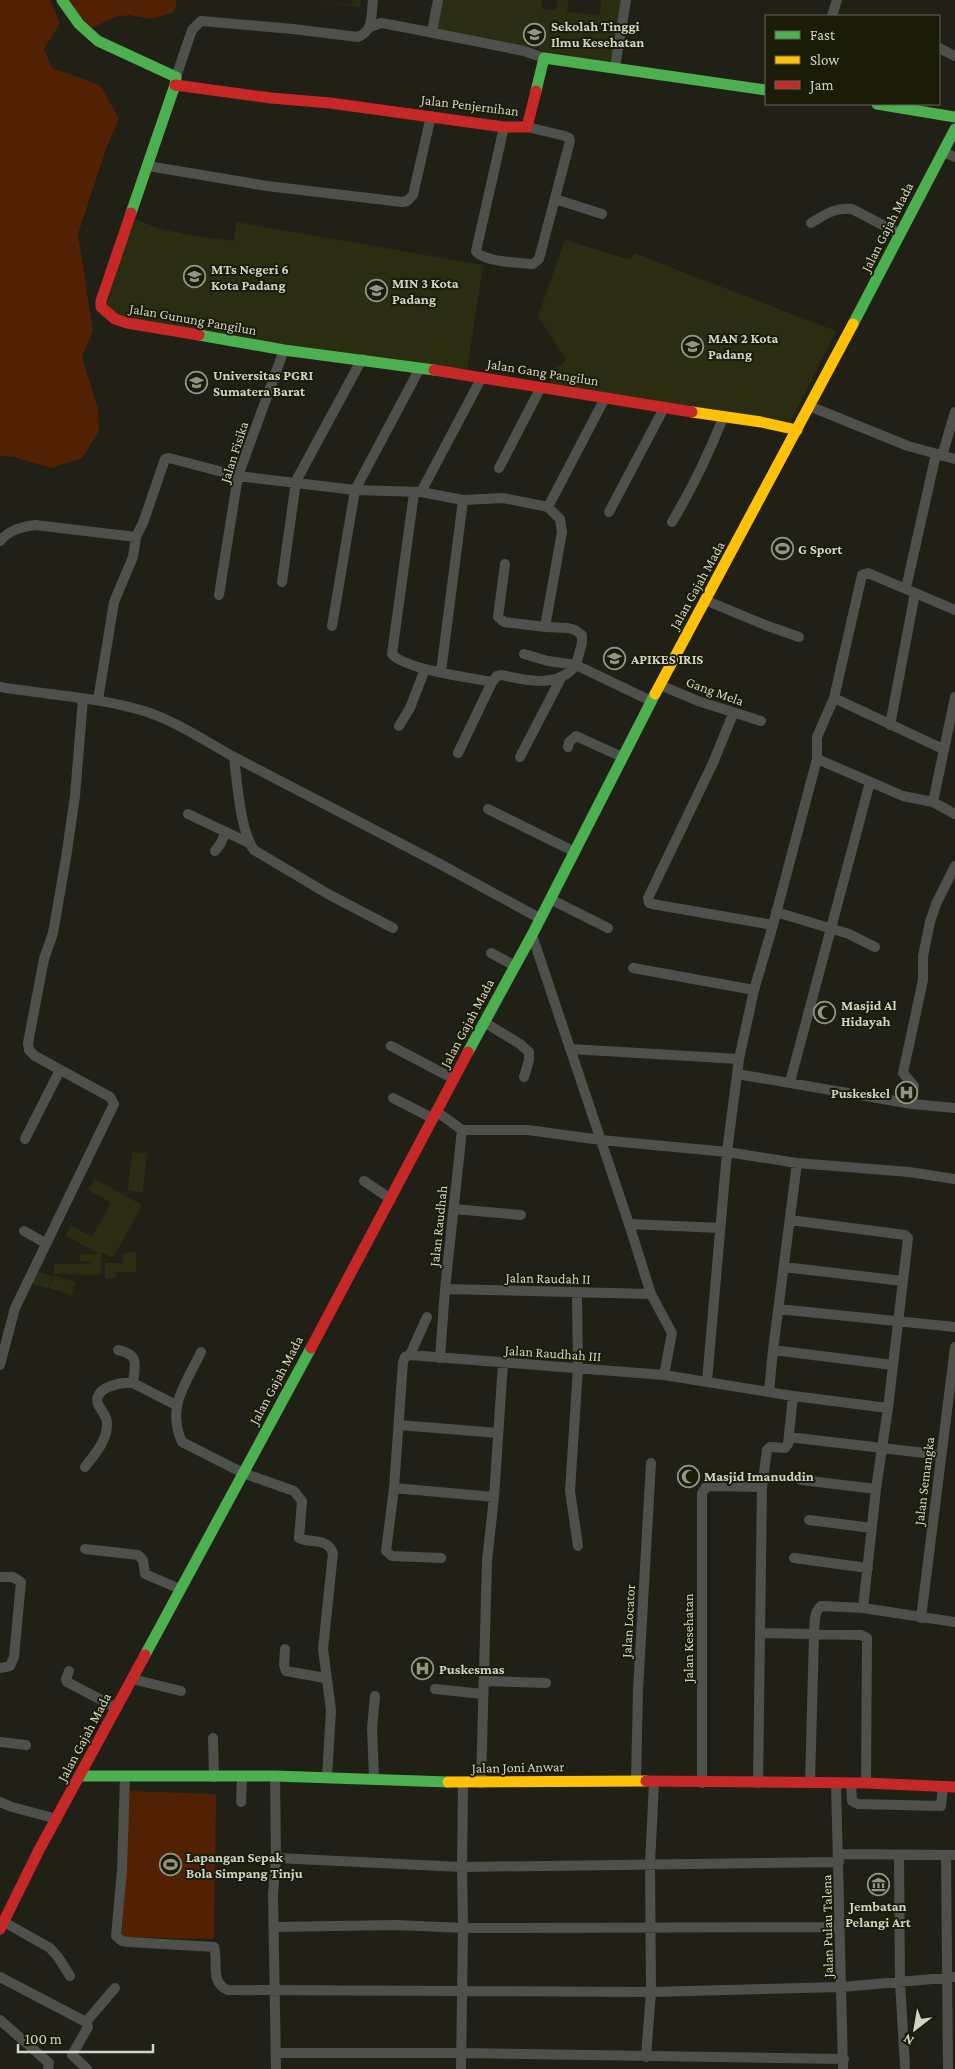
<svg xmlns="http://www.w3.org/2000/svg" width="955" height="2069" viewBox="0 0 955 2069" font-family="'Crimson Pro',serif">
<rect width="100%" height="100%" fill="#202016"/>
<!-- built -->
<path fill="#2b2d13" d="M 304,0 L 352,5 L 353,0 L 361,0 L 360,7 Z
M 440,0 L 541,0 L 542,9 L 556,11 L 558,0 L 568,0 L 567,12 L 600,15 L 601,0 L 623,0 L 613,64 L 547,54 L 537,48 L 469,38 L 434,30 Z
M 132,218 L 158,228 L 187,235 L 234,241 L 236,222 L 483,265 L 467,370 L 267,342 L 117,317 L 107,305 Z
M 565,240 L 631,260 L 634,253 L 836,331 L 791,422 L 550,385 L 553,371 L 566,360 L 538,316 Z
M 132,1152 L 147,1153 L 143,1192 L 128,1191 Z
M 95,1179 L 142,1205 L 113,1258 L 101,1252 L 101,1275 L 54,1274 L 54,1264 L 91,1264 L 91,1261 L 80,1261 L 80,1254 L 99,1254 L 65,1235 L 71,1225 L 92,1237 L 111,1203 L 88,1190 Z
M 136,1252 L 136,1272 L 117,1272 L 116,1278 L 105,1278 L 105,1263 L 123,1263 L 123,1253 Z
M 35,1271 L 52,1276 L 48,1288 L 31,1283 Z
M 53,1275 L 75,1282 L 72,1295 L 49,1288 Z"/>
<!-- green -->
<path fill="#522104" d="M 0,0 L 50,0 L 60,23 L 44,49 L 52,68 L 100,85 L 119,119 L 106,149 L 78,234 L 93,331 L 82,357 L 98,409 L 99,431 L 82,458 L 51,468 L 14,457 L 0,456 Z
M 67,0 L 177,0 L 174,12 L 152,19 L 129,15 L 115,17 L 90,29 Z
M 127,1791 L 216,1794 L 214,1939 L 122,1937 Z"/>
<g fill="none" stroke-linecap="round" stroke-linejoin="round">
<!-- street -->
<path stroke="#4e504c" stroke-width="10" d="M 832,16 L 837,0
M 370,27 L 381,23 L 398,26 L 524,51 L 544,58
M 432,32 L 438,0
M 939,48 L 955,56
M 615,67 L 626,0
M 176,77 L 192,30 L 201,21 L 293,29 L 358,37 C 374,31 371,14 373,0
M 504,127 L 476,251 C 483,262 520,263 533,264 L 539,259 L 570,141 L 569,138 L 565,136 L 527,127
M 943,152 L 955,157
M 148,166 L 267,186 L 402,202 L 407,201 L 413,195 L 431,116
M 555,199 L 602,214
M 811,223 C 826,214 835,207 852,209 L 900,234
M 809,406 L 908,446 L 955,459
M 942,456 L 955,412
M 499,468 L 541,387
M 421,492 L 482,377
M 414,493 L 392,654 C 406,670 469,677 492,682 L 497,676 L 502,675 C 526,681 559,688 576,665 L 651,701
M 548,507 L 605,398
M 609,512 L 664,408
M 672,522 C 692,489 709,453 723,418
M 0,541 C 9,530 21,527 35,525 L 136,537 L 143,523 L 165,459 L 169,458 L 238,476 L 355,490 L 421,492 L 463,500 L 503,498 L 548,507 L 560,519 L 562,532 L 545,627 L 568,628 L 575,630 L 582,635 L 582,643 L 576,665 L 548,661 L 524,654
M 505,564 L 498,617 L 504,622 L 545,627
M 282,582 L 296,481 L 362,359
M 906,588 L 936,454
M 219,595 L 238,476 L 284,350
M 705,600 L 765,625 L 799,637
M 955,610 L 868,573 L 862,575 L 834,698 L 817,737 L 817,759 L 903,796 L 933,802 L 955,814
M 332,626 L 355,490 L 420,368
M 441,672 L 463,500
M 660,685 L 698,701 L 761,721
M 0,687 C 48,695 98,697 144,711 C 176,721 205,741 234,757
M 834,698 L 943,749
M 98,700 L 114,602 L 133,557 L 136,537
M 733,714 L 713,763 L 648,898 L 649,903 L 652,904 L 773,925
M 890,725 L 915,593
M 399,726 L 410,708 L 425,669
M 568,747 L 569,742 L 576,736 L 622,757
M 458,753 L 492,682
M 520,757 L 561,678
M 933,802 L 955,697
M 488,809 L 575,852
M 188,814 L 249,843
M 215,851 L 221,843 L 225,833
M 550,899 L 608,928
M 776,912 L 849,934 L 875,947
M 393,928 L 328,894 L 254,850 C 240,830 237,781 234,757 L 440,864 L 541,919
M 532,935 L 629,1224 L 651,1294 L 672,1333 L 664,1375
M 491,953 L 515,966
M 633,968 L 754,990
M 484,1022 L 520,1044 L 529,1052 L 529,1060 L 524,1077
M 391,1046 L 454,1079
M 571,1049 L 739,1059
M 737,1074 L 912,1104 L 955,1108
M 790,1082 L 870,782
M 393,1098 L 432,1118
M 912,1104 L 914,1086 L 903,1073 L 923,980 L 923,956 L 930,922 L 936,904 L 955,866
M 436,1111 L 462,1130 L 445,1289 L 440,1358
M 462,1130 L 528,1130 L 601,1140 L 727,1152 L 797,1163 L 909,1172 L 955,1179
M 25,1139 L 60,1070
M 364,1181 L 391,1199
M 454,1209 L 521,1215
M 790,1220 L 905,1235 L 908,1238 L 888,1408 L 876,1489 L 863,1608
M 629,1224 L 720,1228
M 24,1231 L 45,1243
M 784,1267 L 903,1281
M 445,1289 L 651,1294
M 577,1293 L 578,1368 L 570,1491 L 578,1546
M 778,1309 L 955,1327
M 118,1350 C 140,1355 135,1364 133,1383 L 176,1405
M 773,1350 L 893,1365
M 201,1352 C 186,1384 166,1406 182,1442 L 243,1473 L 294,1491 L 302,1501 L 299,1538 C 311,1544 327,1537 333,1553 L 323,1649 L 331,1710 L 327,1777
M 410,1355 L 427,1317
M 0,1365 L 15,1308 L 114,1104 L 110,1097 L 35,1056 L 29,1050 L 28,1043 L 44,959 L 53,933 L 66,858 L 75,796 L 83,699
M 707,1381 L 727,1152 L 739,1059 L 754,990 L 773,925 L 817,759
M 769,1392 L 773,1350 L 797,1163
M 399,1425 L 498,1433
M 789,1437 L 941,1455
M 85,1467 C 94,1455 107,1441 107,1425 C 108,1417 101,1411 98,1404 C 92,1387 122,1382 133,1383
M 801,1480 L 876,1489
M 394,1488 L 494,1497
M 809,1520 L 872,1528
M 85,1549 L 138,1555 L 143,1560 L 145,1574 L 180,1589
M 441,1558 L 392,1556 L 386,1551 L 394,1488 L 403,1362 L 405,1357 L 410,1355 L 664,1375 L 793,1396 L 888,1408
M 794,1558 L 868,1568
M 0,1577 L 13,1577 L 21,1582 L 14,1657 L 10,1666 L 0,1668
M 921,1618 L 955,1347
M 760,1633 L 861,1635 L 867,1638 L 866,1783
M 285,1649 L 284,1665 L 286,1671 L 325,1678
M 69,1671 L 66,1679 L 67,1682 L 117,1708
M 132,1679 L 181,1691
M 484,1681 L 546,1683
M 435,1689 L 483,1694
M 213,1738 L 214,1777
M 0,1742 L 26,1745
M 275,1776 L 276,1858 L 273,1894 L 276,2069
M 125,1778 L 122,1870 L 116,1936 L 122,1941 L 129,1942 L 214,1947 C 219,1961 209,1983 228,1990 L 651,1992 L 842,1987 L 955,1977
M 374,1778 L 372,1728 L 375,1696
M 636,1781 L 638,1690 L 651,1463
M 481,1783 L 487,1561 L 494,1497 L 503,1363
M 702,1783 L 702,1493 L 706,1487 L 712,1486 L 762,1487
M 758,1783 L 762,1487 L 767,1450 L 770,1447 L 785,1448 L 788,1444 L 793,1396
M 810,1783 L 814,1635 C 815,1625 813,1613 821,1606 L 863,1608 L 955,1622
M 836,1783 L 843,2069
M 851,1783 L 852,1801 L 858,1804 L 941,1806 L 943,1787
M 0,1802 L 12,1807 L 57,1819
M 241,1802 L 242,1777
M 839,1854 L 955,1855
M 899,1855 L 900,1982 L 905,2066
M 946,1855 L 948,2069
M 276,1858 L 462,1867 L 839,1862
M 4,1922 L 50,1948 L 58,1957 L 70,1976
M 274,1927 L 396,1925 L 463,1928 L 841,1927
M 0,1977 L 86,2022 L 115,1988
M 0,2020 L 49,2063 L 48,2069
M 86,2022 L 88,2027 L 72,2055 L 87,2069
M 276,2053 L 461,2053 L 844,2059
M 646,2057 L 651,1992 L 650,1864 L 654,1781
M 461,2069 L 463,1928 L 462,1867 L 463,1783"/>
<!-- fast -->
<path stroke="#4caf50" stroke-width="11" d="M 62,0 L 79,24 L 98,41 L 176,77 L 175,85 L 131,213
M 536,91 L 544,58 L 766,90
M 877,104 L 955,117
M 853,324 L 955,129
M 199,335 L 284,350 L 434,370
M 468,1052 L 532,935 L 655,694
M 145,1655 L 311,1348
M 80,1776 L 275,1776 L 448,1782"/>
<!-- slow -->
<path stroke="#ffc107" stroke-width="11" d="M 692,412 L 761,422 L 797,430
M 655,694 L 853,324
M 448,1782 L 646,1781"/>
<!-- jam -->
<path stroke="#c62828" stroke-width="11" d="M 175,85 L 271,98 L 330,103 L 504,127 L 527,127 L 536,91
M 131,213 L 101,301 L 101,307 L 115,319 L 127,323 L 199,335
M 434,370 L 692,412
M 311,1348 L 468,1052
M 646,1781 L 866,1783 L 955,1787
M 0,1929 L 39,1850 L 145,1655"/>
</g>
<!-- icons -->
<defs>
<symbol id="university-ring" viewBox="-11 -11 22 22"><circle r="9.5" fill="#1b1c08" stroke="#939488" stroke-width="1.5"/><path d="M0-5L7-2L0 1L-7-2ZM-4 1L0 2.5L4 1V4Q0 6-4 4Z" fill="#939488"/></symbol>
<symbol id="school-ring" viewBox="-11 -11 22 22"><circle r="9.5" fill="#1b1c08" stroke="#939488" stroke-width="1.5"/><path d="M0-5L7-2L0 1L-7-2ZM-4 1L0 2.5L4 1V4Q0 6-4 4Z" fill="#939488"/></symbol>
<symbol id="stadium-ring" viewBox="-11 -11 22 22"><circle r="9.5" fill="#1b1c08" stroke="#939488" stroke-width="1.5"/><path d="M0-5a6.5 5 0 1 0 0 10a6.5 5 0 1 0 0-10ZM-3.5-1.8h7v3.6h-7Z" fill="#939488"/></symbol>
<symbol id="mosque-ring" viewBox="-11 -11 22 22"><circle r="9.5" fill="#1b1c08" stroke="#939488" stroke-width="1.5"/><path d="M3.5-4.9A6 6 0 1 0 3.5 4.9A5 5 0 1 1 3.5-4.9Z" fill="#939488"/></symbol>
<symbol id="hospital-ring" viewBox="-11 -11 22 22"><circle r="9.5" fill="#1b1c08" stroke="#939488" stroke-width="1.5"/><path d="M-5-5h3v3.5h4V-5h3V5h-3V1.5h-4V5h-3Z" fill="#939488"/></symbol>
<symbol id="museum-ring" viewBox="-11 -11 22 22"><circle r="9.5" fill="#1b1c08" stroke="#939488" stroke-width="1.5"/><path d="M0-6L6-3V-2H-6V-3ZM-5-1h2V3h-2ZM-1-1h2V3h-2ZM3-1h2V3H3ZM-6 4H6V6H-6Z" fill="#939488"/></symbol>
</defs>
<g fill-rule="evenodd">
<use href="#university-ring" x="522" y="22" width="25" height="25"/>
<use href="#school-ring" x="182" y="264" width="25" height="25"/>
<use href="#school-ring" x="364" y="278" width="25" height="25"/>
<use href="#school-ring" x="680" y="334" width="25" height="25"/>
<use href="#university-ring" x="184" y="370" width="25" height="25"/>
<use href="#stadium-ring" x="770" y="536" width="25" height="25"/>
<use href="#university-ring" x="602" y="646" width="25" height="25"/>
<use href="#mosque-ring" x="812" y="1000" width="25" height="25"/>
<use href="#hospital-ring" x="894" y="1080" width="25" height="25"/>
<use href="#mosque-ring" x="676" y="1464" width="25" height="25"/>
<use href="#hospital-ring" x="410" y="1656" width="25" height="25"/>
<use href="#stadium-ring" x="158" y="1852" width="25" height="25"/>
<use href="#museum-ring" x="866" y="1872" width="25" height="25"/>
</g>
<g text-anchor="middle" stroke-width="4" stroke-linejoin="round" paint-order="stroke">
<!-- poi labels -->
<g font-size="14" font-weight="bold" fill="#d1d3c6" stroke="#1b1c08" text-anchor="start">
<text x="551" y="31">Sekolah Tinggi<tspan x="551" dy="16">Ilmu Kesehatan</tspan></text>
<text x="211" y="274">MTs Negeri 6<tspan x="211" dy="16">Kota Padang</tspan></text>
<text x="392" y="288">MIN 3 Kota<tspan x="392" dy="16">Padang</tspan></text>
<text x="708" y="343">MAN 2 Kota<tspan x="708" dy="16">Padang</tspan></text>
<text x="213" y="380">Universitas PGRI<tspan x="213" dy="16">Sumatera Barat</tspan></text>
<text x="798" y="554">G Sport</text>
<text x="631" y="664">APIKES IRIS</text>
<text x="841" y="1010">Masjid Al<tspan x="841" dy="16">Hidayah</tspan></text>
<text x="890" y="1098" text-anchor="end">Puskeskel</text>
<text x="704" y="1481">Masjid Imanuddin</text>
<text x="439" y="1674">Puskesmas</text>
<text x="186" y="1862">Lapangan Sepak<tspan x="186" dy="16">Bola Simpang Tinju</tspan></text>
<text x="878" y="1911" text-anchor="middle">Jembatan<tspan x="878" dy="16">Pelangi Art</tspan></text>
</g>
<!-- street labels -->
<g font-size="14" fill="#d1d3c6" stroke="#1b1c08">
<text transform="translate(470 105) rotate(7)" y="5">Jalan Penjernihan</text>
<text transform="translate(887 227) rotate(-63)" y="5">Jalan Gajah Mada</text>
<text transform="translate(193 319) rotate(10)" y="5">Jalan Gunung Pangilun</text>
<text transform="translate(543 372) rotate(9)" y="5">Jalan Gang Pangilun</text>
<text transform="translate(234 452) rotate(-72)" y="5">Jalan Fisika</text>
<text transform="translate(697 585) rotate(-61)" y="5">Jalan Gajah Mada</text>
<text transform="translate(715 691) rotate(20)" y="5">Gang Mela</text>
<text transform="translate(467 1023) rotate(-62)" y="5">Jalan Gajah Mada</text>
<text transform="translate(438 1226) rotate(-84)" y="5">Jalan Raudhah</text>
<text transform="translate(548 1278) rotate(1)" y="5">Jalan Raudah II</text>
<text transform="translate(553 1353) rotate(4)" y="5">Jalan Raudhah III</text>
<text transform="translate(276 1380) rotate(-62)" y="5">Jalan Gajah Mada</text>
<text transform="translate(924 1481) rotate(-83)" y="5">Jalan Semangka</text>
<text transform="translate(628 1621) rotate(-87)" y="5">Jalan Locator</text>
<text transform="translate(688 1638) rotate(-90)" y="5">Jalan Kesehatan</text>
<text transform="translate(84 1737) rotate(-62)" y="5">Jalan Gajah Mada</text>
<text transform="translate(518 1767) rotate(-1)" y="5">Jalan Joni Anwar</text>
<text transform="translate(827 1926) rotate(-91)" y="5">Jalan Pulau Talena</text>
</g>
</g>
<!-- legend -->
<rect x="765" y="15" width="175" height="90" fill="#1b1c08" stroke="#646554"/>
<rect x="775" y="31" width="25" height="8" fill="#4caf50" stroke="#646554"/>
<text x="810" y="40" font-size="15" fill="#d1d3c6">Fast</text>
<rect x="775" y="56" width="25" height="8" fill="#ffc107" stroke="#646554"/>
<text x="810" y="65" font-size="15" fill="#d1d3c6">Slow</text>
<rect x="775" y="81" width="25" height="8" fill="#c62828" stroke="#646554"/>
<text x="810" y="90" font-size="15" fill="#d1d3c6">Jam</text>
<!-- north arrow -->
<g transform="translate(915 2029) rotate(211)" stroke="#1b1c08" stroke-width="4" paint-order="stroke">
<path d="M0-4L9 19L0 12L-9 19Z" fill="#d1d3c6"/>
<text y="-8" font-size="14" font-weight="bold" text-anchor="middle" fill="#d1d3c6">N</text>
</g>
<!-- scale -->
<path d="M18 2044v8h135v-8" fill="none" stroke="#d1d3c6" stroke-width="2.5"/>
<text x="25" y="2044" font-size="15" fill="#d1d3c6" stroke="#1b1c08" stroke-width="4" paint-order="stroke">100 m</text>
</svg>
